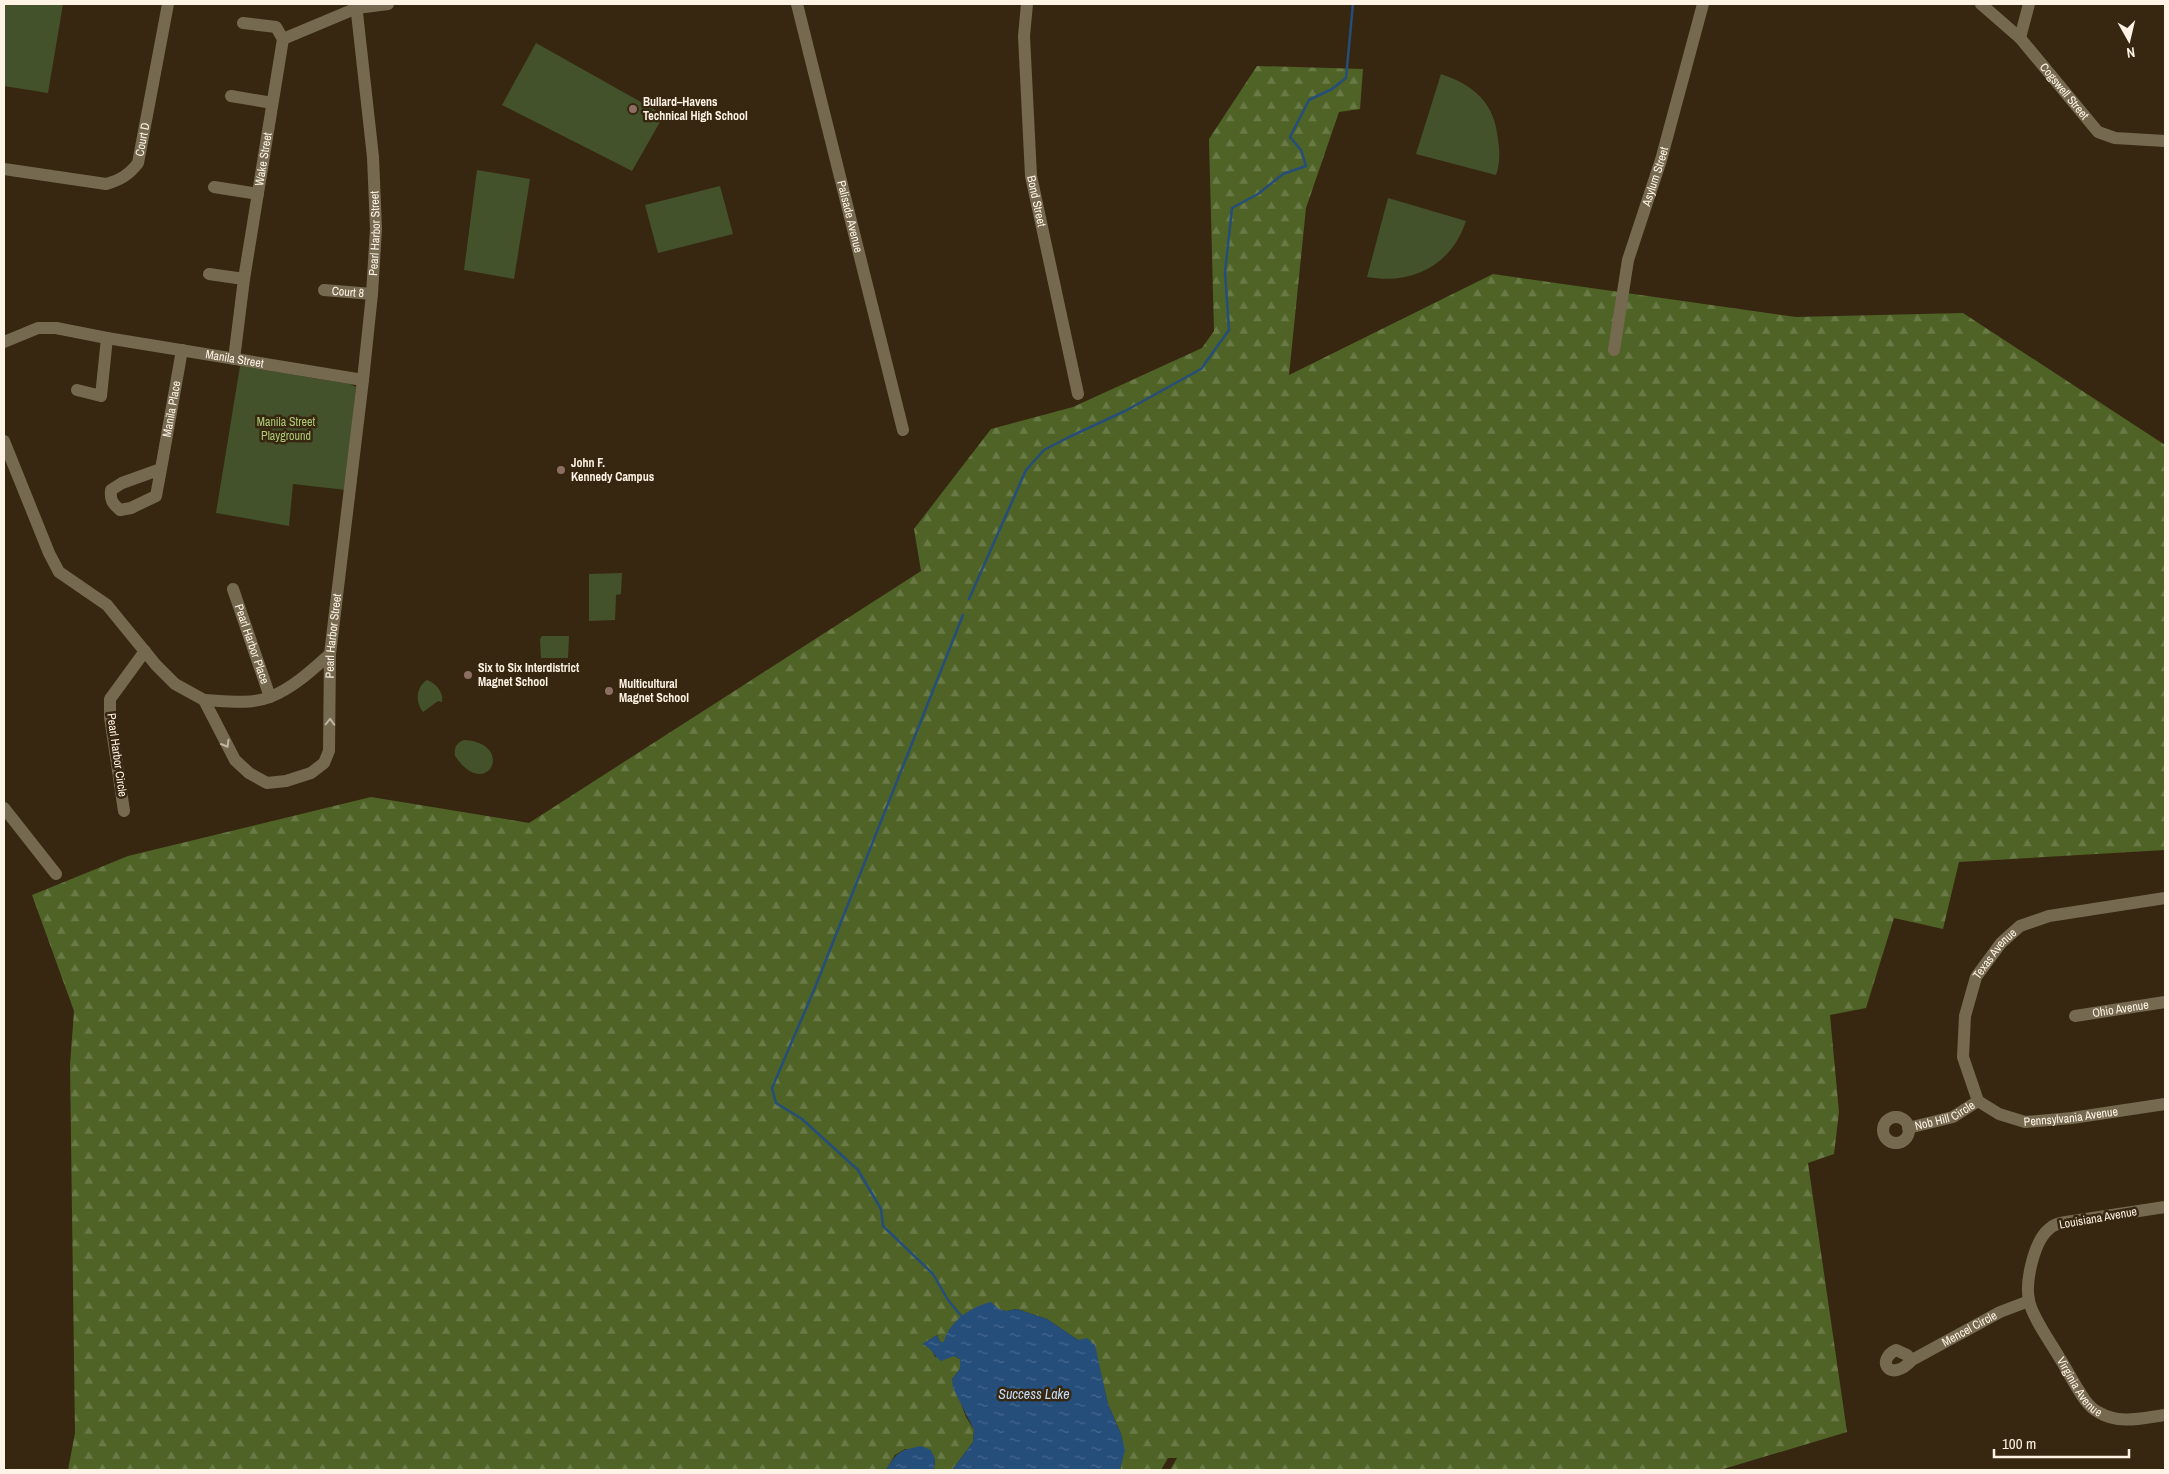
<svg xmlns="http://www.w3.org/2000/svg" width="2169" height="1474" viewBox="0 0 2169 1474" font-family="'Archivo Narrow',sans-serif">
<defs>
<pattern id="forest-firs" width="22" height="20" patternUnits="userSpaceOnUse" patternTransform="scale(1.25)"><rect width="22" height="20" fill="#4f6327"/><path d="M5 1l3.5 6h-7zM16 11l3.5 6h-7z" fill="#697a46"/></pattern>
<pattern id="water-ripples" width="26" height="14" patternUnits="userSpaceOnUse" patternTransform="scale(1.25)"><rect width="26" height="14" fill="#254e7b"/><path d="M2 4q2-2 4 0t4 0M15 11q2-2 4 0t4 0" fill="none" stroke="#46688e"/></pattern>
</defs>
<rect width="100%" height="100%" fill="#372710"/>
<!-- green -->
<path fill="#44522b" d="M 4,4 L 63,4 L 48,93 L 4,86 Z
M 536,43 L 664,115 L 632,171 L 502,105 Z
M 1441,74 C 1474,85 1495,103 1498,140 C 1500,151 1500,164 1496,175 L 1416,154 Z
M 477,170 L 530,179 L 514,279 L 464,270 Z
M 720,186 L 733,234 L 658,253 L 645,205 Z
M 1388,198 L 1466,221 C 1451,266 1412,285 1367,277 Z
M 240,366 L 350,384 L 356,387 L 346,490 L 293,484 L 289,526 L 216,513 Z
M 622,573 L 621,594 L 616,595 L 615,620 L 589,621 L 589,574 Z
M 542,636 L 569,636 L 568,658 L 541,658 L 540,639 Z
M 427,680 C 436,683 444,693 442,702 L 438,701 L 423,712 C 415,702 416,687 427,680 Z
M 464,740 C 517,743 487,803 455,756 C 454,748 456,743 464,740 Z"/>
<!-- forest -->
<path fill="url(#forest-firs)" d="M 1257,66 L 1363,69 L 1360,109 L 1339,112 L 1306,208 L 1289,375 L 1493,274 L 1796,317 L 1963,313 L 2165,445 L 2165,850 L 1959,862 L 1943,929 L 1894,918 L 1866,1008 L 1830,1015 L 1839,1112 L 1834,1154 L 1808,1163 L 1847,1432 L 1720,1470 L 1170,1470 L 1177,1458 L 1168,1458 L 1161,1470 L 1120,1470 L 1124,1450 L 1121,1434 L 1108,1404 L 1094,1345 L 1078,1340 L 1047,1319 L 1017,1309 L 1006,1311 L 999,1309 L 944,1342 L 940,1342 L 937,1335 L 923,1344 L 931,1348 L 935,1357 L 954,1356 L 960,1359 L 960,1369 L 952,1379 L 966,1417 L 974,1430 L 973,1442 L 952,1470 L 934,1470 L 935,1459 L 905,1449 L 895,1455 L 886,1470 L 68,1470 L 75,1433 L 70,1065 L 74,1011 L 32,895 L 128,856 L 371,797 L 529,823 L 921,571 L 914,529 L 991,429 L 1073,407 L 1202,348 L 1214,331 L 1209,139 Z"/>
<!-- water -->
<path fill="url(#water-ripples)" d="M 991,1302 L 999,1309 L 1006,1311 L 1017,1309 L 1047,1319 L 1078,1340 L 1087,1338 L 1095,1345 L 1108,1404 L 1121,1434 L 1125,1450 L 1120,1470 L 952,1470 L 973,1442 L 974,1430 L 953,1388 L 952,1379 L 960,1369 L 960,1359 L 954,1356 L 941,1361 C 932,1355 934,1349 922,1344 L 937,1335 L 940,1342 L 944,1342 C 948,1322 972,1306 991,1302 Z
M 921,1446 L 931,1450 L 935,1459 L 934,1470 L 886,1470 C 897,1452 900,1450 921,1446 Z"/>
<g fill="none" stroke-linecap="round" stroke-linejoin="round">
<!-- stream -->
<path stroke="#254e7b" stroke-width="2.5" d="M 969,599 L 1026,470 L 1044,450 L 1069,437 L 1125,411 L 1201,369 L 1229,330 L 1225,272 L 1232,208 L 1258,194 L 1283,174 L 1306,166 L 1301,150 L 1290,137 L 1309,100 L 1332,89 L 1346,78 L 1353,4
M 963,1318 L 948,1300 L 933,1274 L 883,1226 L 881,1209 L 858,1170 L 802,1119 L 776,1103 L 772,1088 L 814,990 L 963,615"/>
<!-- minor -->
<g stroke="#756a50" stroke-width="12">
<path id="s1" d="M 797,4 L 903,430"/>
<path id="s2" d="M 1027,4 L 1024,36 L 1031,176 L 1078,394"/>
<path id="s3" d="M 1981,4 L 2020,38 L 2098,132 L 2115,138 L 2165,141"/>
<path d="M 243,23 L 276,27 L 283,39"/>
<path d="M 2020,38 L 2029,4"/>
<path d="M 231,96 L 272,103"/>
<path id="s4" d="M 4,169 L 106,184 C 120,180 129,175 138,163 L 168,4"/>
<path d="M 214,187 L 258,194"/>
<path d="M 209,274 L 244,279"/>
<path id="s5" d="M 324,290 L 372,294"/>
<path id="s6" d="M 4,342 L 38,328 L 56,328 L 107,338 L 363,380"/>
<path id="s7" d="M 1614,350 L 1628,260 L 1661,160 L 1703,4"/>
<path id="s8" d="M 234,359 L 244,279 L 283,39 L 357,8 L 388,4"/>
<path d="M 77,390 L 101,396 L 107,338"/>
<path id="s9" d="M 4,441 L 49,553 L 59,572 L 107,605 L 156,665 L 175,684 L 204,700 L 235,760 L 249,773 L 267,783 L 286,781 L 311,773 L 324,763 L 329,751 L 330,654 L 363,380 L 372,294 L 376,229 L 373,157 L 356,4"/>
<path id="s10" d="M 161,469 L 156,496 L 131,508 L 120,510 C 112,503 110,500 111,490 L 122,483 L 161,469 L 182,350"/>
<path id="s11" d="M 233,589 L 270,697"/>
<path d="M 204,700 C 225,701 250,705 270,697 C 293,688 312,670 330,654"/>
<path d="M 4,808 L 56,874"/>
<path d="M 124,811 L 110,717 L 110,699 L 145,651"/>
<path id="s12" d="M 2075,1016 L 2165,1002"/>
<path id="s13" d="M 1978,1101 L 1963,1057 L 1965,1016 L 1976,977 L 2001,943 L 2020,926 L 2049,916 L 2165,898"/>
<path id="s14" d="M 1978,1101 L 1999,1114 L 2025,1122 L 2072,1118 L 2165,1104"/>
<circle cx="1896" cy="1130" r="13"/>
<path id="s15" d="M 1908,1128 L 1953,1117 L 1978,1101"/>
<path id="s16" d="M 2165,1207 L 2066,1222 C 2060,1223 2054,1224 2049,1229 C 2034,1241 2025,1282 2029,1300 C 2031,1315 2051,1343 2059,1357 C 2068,1371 2075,1386 2085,1400 C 2088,1404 2094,1410 2098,1412 C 2120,1425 2142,1418 2165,1415"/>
<path id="s17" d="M 1912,1360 L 1907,1355 L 1896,1350 C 1875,1360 1890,1384 1912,1360 L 2000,1312 L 2029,1301"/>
</g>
</g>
<!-- one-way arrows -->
<defs><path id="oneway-chevron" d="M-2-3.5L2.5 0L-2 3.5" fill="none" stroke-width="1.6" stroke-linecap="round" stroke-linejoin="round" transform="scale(1.25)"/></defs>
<g stroke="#c0b5a2">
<use href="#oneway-chevron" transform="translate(330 722) rotate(-88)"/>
<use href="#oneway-chevron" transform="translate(226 744) rotate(60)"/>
</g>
<!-- markers -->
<g fill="#8d6e63" stroke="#372710" stroke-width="2">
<circle cx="633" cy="109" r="5"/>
<circle cx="561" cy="470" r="5"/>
<circle cx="468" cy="675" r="5"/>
<circle cx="609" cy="691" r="5"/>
</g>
<g text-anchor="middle" stroke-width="5" stroke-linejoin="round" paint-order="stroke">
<!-- street labels -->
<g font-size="12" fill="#fef3e5" stroke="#372710">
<text dy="4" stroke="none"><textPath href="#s3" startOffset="121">Cogswell Street</textPath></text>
<text dy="4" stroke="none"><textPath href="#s4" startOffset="166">Court D</textPath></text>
<text dy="4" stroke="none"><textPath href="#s8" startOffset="202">Wake Street</textPath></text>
<text dy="4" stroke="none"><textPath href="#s7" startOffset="179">Asylum Street</textPath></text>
<text dy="4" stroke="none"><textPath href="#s2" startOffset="198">Bond Street</textPath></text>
<text dy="4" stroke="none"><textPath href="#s1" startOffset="219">Palisade Avenue</textPath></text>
<text dy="4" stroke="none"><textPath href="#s9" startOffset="1040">Pearl Harbor Street</textPath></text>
<text dy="4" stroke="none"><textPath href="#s5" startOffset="24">Court 8</textPath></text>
<text dy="4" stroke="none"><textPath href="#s6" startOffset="236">Manila Street</textPath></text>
<text dy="4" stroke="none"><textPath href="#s10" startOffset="205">Manila Place</textPath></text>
<text dy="4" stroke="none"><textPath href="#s9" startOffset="635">Pearl Harbor Street</textPath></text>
<text dy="4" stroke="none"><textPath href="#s11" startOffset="58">Pearl Harbor Place</textPath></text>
<text transform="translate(117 755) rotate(82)" y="4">Pearl Harbor Circle</text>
<text dy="4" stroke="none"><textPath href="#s13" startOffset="158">Texas Avenue</textPath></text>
<text dy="4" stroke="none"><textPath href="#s12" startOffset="46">Ohio Avenue</textPath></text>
<text dy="4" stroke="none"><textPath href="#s15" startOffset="39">Nob Hill Circle</textPath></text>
<text dy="4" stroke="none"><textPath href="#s14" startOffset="98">Pennsylvania Avenue</textPath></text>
<text transform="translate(2098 1218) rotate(-10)" y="4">Louisiana Avenue</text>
<text dy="4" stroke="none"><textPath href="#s17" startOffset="135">Mencel Circle</textPath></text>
<text dy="4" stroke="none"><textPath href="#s16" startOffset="296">Virginia Avenue</textPath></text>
</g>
<!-- poi labels -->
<g font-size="12" font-weight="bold" fill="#fef3e5" stroke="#372710" text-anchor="start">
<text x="643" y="106">Bullard–Havens<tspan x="643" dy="14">Technical High School</tspan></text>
<text x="571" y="467">John F.<tspan x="571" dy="14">Kennedy Campus</tspan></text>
<text x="478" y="672">Six to Six Interdistrict<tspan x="478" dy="14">Magnet School</tspan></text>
<text x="619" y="688">Multicultural<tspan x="619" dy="14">Magnet School</tspan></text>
</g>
<!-- park labels -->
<g font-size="12" fill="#accb75" stroke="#372710">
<text x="286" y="426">Manila Street<tspan x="286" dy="14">Playground</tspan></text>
</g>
<!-- water labels -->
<g font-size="14" font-style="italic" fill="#c4dcf9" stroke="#372710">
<text x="1034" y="1399">Success Lake</text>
</g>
</g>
<!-- border -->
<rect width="2169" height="1474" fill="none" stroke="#fef3e5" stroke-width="10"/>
<!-- north arrow -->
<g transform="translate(2129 40) rotate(172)" stroke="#372710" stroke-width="4" paint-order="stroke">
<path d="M0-4L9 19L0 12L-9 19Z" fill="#fef3e5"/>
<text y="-8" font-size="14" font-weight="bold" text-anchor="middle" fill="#fef3e5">N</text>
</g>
<!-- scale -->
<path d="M1994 1449v8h135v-8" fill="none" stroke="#fef3e5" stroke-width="2.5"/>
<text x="2002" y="1449" font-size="15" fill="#fef3e5" stroke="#372710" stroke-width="4" paint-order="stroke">100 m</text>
</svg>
